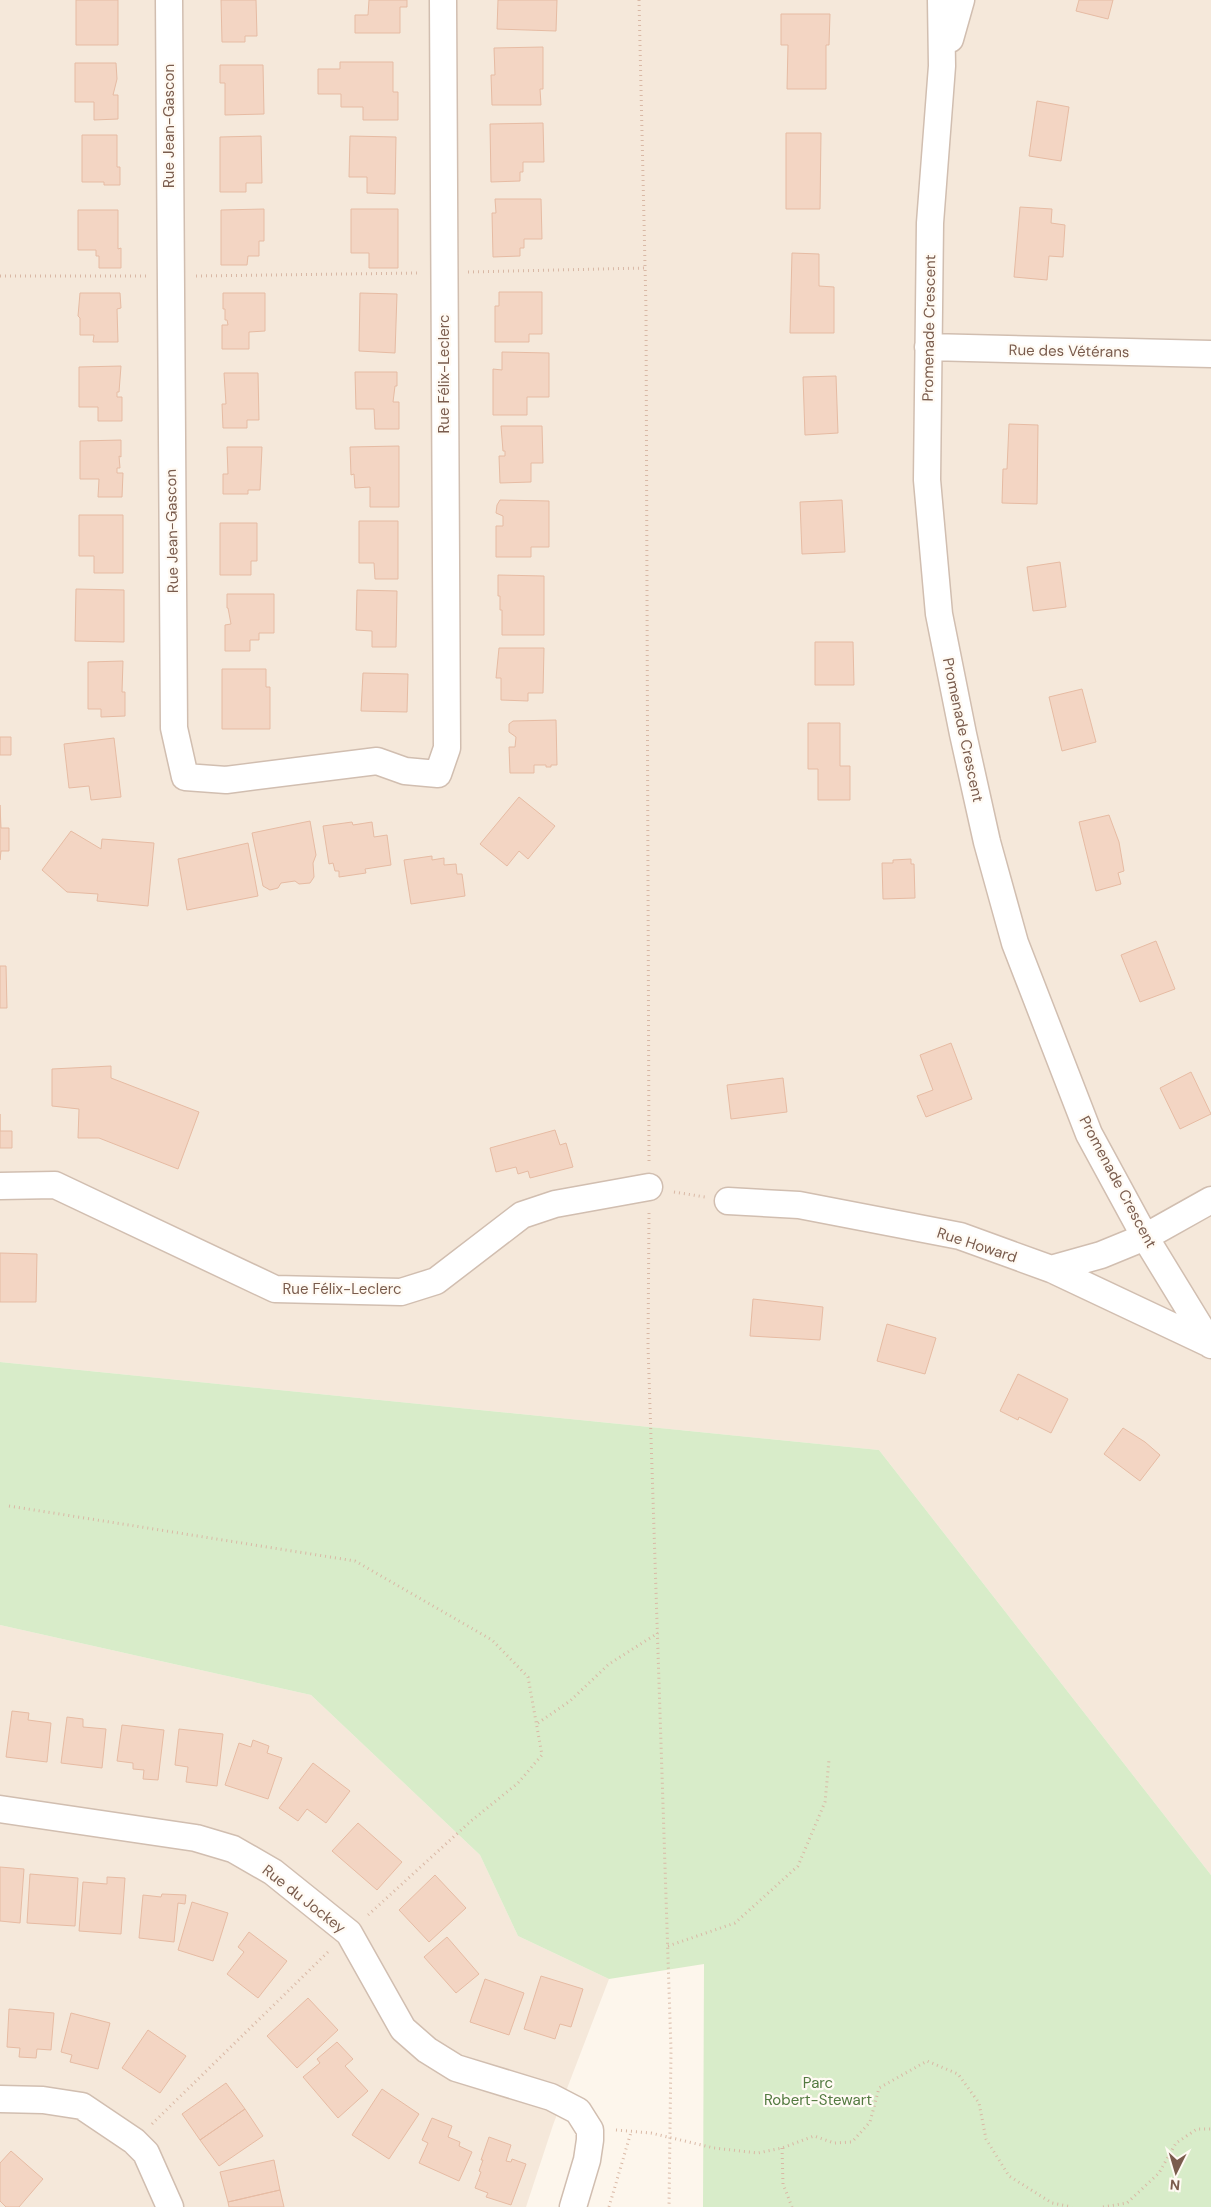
<svg xmlns="http://www.w3.org/2000/svg" width="1211" height="2207" viewBox="0 0 1211 2207" font-family="'DM Sans',sans-serif">
<rect width="100%" height="100%" fill="#fdf6ec"/>
<!-- residential -->
<path fill="#f5e8da" d="M 0,0 L 1211,0 L 1211,1875 L 879,1450 L 0,1362 Z
M 0,1625 L 311,1695 L 480,1855 L 518,1936 L 609,1979 L 553,2125 L 526,2207 L 0,2207 Z"/>
<!-- green -->
<path fill="#d8ecc9" d="M 0,1362 L 879,1450 L 1211,1875 L 1211,2207 L 703,2207 L 704,1964 L 609,1979 L 518,1936 L 480,1855 L 311,1695 L 0,1625 Z"/>
<!-- building -->
<path fill="#f3d5c3" stroke="#e6bba3" d="M 76,0 L 118,0 L 118,45 L 76,45 Z
M 221,0 L 256,0 L 257,36 L 245,36 L 245,42 L 222,42 Z
M 369,0 L 407,0 L 407,7 L 400,7 L 400,33 L 355,33 L 355,15 L 368,15 Z
M 498,0 L 557,0 L 556,31 L 497,29 Z
M 1079,0 L 1113,0 L 1108,19 L 1076,11 Z
M 781,14 L 830,14 L 829,45 L 826,45 L 826,89 L 787,89 L 788,45 L 781,45 Z
M 543,47 L 543,89 L 540,89 L 541,105 L 492,105 L 491,75 L 495,75 L 494,48 Z
M 340,62 L 393,62 L 393,92 L 398,92 L 398,120 L 363,120 L 363,107 L 341,107 L 341,94 L 318,94 L 318,69 L 340,69 Z
M 75,63 L 116,63 L 117,79 L 113,95 L 118,95 L 118,119 L 94,120 L 94,102 L 75,102 Z
M 220,65 L 263,65 L 264,114 L 225,115 L 225,83 L 220,83 Z
M 1037,101 L 1069,107 L 1061,161 L 1029,156 Z
M 543,123 L 544,162 L 523,162 L 523,172 L 520,172 L 520,181 L 491,182 L 490,124 Z
M 786,133 L 821,133 L 820,209 L 786,209 Z
M 82,135 L 117,135 L 117,167 L 120,167 L 120,185 L 104,185 L 104,182 L 82,182 Z
M 261,136 L 262,183 L 246,183 L 246,192 L 220,192 L 220,137 Z
M 350,136 L 396,137 L 395,194 L 367,193 L 367,177 L 349,177 Z
M 495,199 L 541,199 L 542,239 L 524,239 L 524,248 L 520,248 L 520,256 L 493,257 L 492,213 L 496,213 Z
M 1020,207 L 1052,209 L 1051,223 L 1065,225 L 1063,257 L 1049,256 L 1047,280 L 1014,277 Z
M 264,209 L 264,241 L 259,241 L 259,256 L 248,256 L 247,265 L 221,265 L 221,210 Z
M 351,209 L 398,209 L 398,268 L 369,268 L 369,253 L 351,253 Z
M 78,210 L 118,210 L 118,249 L 121,248 L 121,268 L 99,268 L 99,256 L 96,256 L 96,250 L 78,250 Z
M 792,253 L 819,254 L 819,286 L 834,287 L 834,333 L 790,333 Z
M 499,292 L 542,292 L 542,334 L 529,334 L 529,342 L 495,342 L 495,306 L 499,306 Z
M 80,293 L 120,293 L 121,308 L 117,309 L 118,342 L 93,342 L 94,335 L 80,335 L 80,318 L 78,316 Z
M 223,293 L 265,293 L 265,331 L 249,332 L 249,349 L 222,349 L 222,325 L 228,325 L 227,320 L 225,320 L 225,309 L 223,309 Z
M 360,293 L 397,294 L 395,353 L 359,351 Z
M 502,352 L 549,353 L 549,397 L 527,397 L 527,415 L 493,415 L 493,369 L 502,370 Z
M 121,366 L 119,392 L 117,392 L 117,397 L 122,397 L 122,421 L 98,421 L 98,407 L 79,407 L 79,367 Z
M 355,372 L 397,372 L 397,386 L 395,386 L 393,402 L 399,402 L 399,429 L 375,429 L 374,409 L 356,409 Z
M 224,373 L 258,373 L 259,420 L 247,420 L 247,428 L 223,428 L 222,404 L 226,404 Z
M 836,376 L 838,433 L 805,435 L 803,377 Z
M 1009,424 L 1038,425 L 1037,504 L 1002,503 L 1003,469 L 1007,469 Z
M 501,426 L 542,426 L 543,463 L 531,463 L 531,482 L 500,483 L 499,456 L 505,456 L 505,451 L 503,451 Z
M 121,440 L 121,457 L 119,456 L 120,468 L 117,468 L 117,473 L 123,473 L 122,497 L 98,497 L 99,479 L 80,479 L 80,441 Z
M 399,446 L 399,507 L 370,507 L 370,487 L 355,488 L 354,474 L 351,475 L 350,447 Z
M 227,447 L 262,447 L 260,490 L 248,490 L 248,494 L 223,494 L 223,474 L 228,474 Z
M 500,500 L 549,501 L 549,547 L 531,547 L 531,557 L 496,557 L 496,526 L 503,526 L 503,516 L 496,513 L 497,505 Z
M 842,500 L 845,552 L 802,554 L 800,502 Z
M 79,515 L 123,515 L 123,573 L 94,573 L 94,556 L 79,556 Z
M 359,521 L 398,521 L 398,579 L 375,579 L 374,563 L 359,563 Z
M 220,523 L 257,523 L 257,561 L 251,561 L 251,575 L 220,575 Z
M 1060,562 L 1066,607 L 1033,611 L 1027,567 Z
M 498,575 L 544,576 L 544,635 L 502,635 L 502,610 L 500,610 L 500,596 L 498,596 Z
M 76,589 L 124,590 L 124,642 L 75,641 Z
M 357,590 L 397,591 L 396,647 L 372,647 L 372,631 L 356,630 Z
M 227,594 L 274,594 L 274,633 L 259,633 L 259,640 L 250,640 L 250,651 L 225,651 L 225,625 L 231,624 L 228,608 L 227,608 Z
M 815,642 L 853,642 L 854,685 L 815,685 Z
M 499,648 L 544,648 L 543,693 L 528,693 L 528,701 L 501,700 L 501,678 L 496,678 Z
M 123,661 L 122,692 L 125,692 L 125,716 L 101,717 L 101,709 L 88,709 L 88,662 Z
M 222,669 L 266,669 L 266,687 L 270,687 L 270,729 L 222,729 Z
M 363,673 L 408,674 L 407,712 L 361,711 Z
M 1082,689 L 1096,742 L 1062,751 L 1049,697 Z
M 556,720 L 557,765 L 551,765 L 551,767 L 546,767 L 546,765 L 534,765 L 534,773 L 510,773 L 509,747 L 515,747 L 516,737 L 509,732 L 509,724 L 513,721 Z
M 808,723 L 840,723 L 840,766 L 850,766 L 850,800 L 818,800 L 818,769 L 808,769 Z
M 0,737 L 11,737 L 11,755 L 0,755 Z
M 114,738 L 121,797 L 91,800 L 89,786 L 69,788 L 64,744 Z
M 519,797 L 555,826 L 528,859 L 519,851 L 507,866 L 480,844 Z
M 0,805 L 1,828 L 9,828 L 9,851 L 1,851 L 0,860 Z
M 1109,815 L 1119,842 L 1124,871 L 1118,873 L 1121,884 L 1096,891 L 1079,822 Z
M 310,821 L 316,855 L 313,863 L 314,877 L 310,883 L 299,884 L 295,881 L 281,883 L 278,888 L 270,890 L 263,886 L 252,833 Z
M 352,822 L 353,825 L 372,822 L 374,837 L 387,835 L 391,865 L 365,869 L 366,873 L 339,877 L 339,871 L 335,871 L 333,863 L 329,864 L 323,826 Z
M 71,831 L 101,849 L 102,839 L 154,843 L 148,906 L 97,901 L 98,894 L 67,892 L 42,870 Z
M 248,843 L 258,896 L 187,910 L 178,859 Z
M 432,856 L 432,860 L 444,858 L 444,865 L 456,864 L 457,874 L 462,874 L 465,896 L 411,904 L 404,860 Z
M 911,859 L 911,864 L 914,864 L 915,898 L 883,899 L 882,863 L 893,863 L 893,860 Z
M 1156,941 L 1175,989 L 1140,1002 L 1121,955 Z
M 0,966 L 6,966 L 7,1008 L 0,1008 Z
M 951,1043 L 972,1099 L 926,1117 L 917,1096 L 933,1090 L 920,1055 Z
M 111,1066 L 111,1078 L 199,1112 L 178,1169 L 99,1138 L 78,1138 L 79,1109 L 52,1106 L 52,1069 Z
M 1191,1072 L 1211,1114 L 1180,1129 L 1160,1088 Z
M 783,1078 L 787,1112 L 731,1119 L 727,1085 Z
M 0,1114 L 0,1131 L 12,1131 L 12,1148 L 0,1148 Z
M 555,1130 L 560,1145 L 566,1143 L 573,1167 L 530,1178 L 528,1171 L 518,1174 L 516,1167 L 496,1172 L 490,1148 Z
M 0,1253 L 37,1254 L 36,1302 L 0,1302 Z
M 753,1299 L 823,1307 L 820,1340 L 750,1336 Z
M 887,1324 L 936,1338 L 925,1374 L 877,1361 Z
M 1018,1374 L 1068,1399 L 1051,1433 L 1019,1417 L 1018,1420 L 1000,1411 Z
M 1123,1428 L 1145,1442 L 1160,1455 L 1140,1481 L 1104,1454 Z
M 12,1711 L 29,1713 L 28,1720 L 51,1723 L 47,1762 L 6,1757 Z
M 67,1717 L 83,1719 L 83,1727 L 106,1729 L 102,1768 L 61,1763 Z
M 122,1725 L 164,1730 L 158,1780 L 143,1779 L 144,1770 L 133,1769 L 133,1763 L 117,1761 Z
M 179,1729 L 223,1734 L 217,1786 L 186,1782 L 188,1767 L 175,1765 Z
M 253,1740 L 269,1746 L 267,1753 L 282,1758 L 268,1799 L 225,1785 L 239,1743 L 251,1747 Z
M 313,1763 L 350,1791 L 326,1823 L 307,1809 L 298,1821 L 279,1808 Z
M 358,1823 L 402,1862 L 377,1890 L 332,1851 Z
M 0,1867 L 24,1869 L 20,1923 L 0,1921 Z
M 30,1874 L 78,1878 L 75,1926 L 27,1923 Z
M 435,1875 L 466,1908 L 429,1942 L 399,1910 Z
M 107,1877 L 125,1878 L 121,1934 L 79,1931 L 83,1882 L 107,1884 Z
M 162,1894 L 186,1895 L 185,1904 L 178,1903 L 174,1942 L 139,1938 L 143,1895 L 161,1897 Z
M 192,1902 L 228,1913 L 213,1961 L 178,1950 Z
M 249,1932 L 287,1961 L 258,1998 L 227,1974 L 244,1952 L 238,1947 Z
M 447,1937 L 479,1974 L 456,1993 L 424,1957 Z
M 541,1976 L 583,1989 L 571,2027 L 560,2024 L 555,2039 L 524,2029 Z
M 485,1979 L 524,1993 L 509,2035 L 470,2022 Z
M 308,1998 L 338,2030 L 297,2068 L 267,2036 Z
M 9,2009 L 54,2013 L 51,2050 L 37,2049 L 36,2058 L 19,2057 L 20,2048 L 7,2047 Z
M 71,2013 L 110,2023 L 98,2069 L 70,2062 L 72,2055 L 61,2052 Z
M 148,2030 L 186,2056 L 160,2093 L 122,2068 Z
M 337,2042 L 353,2059 L 345,2066 L 368,2091 L 338,2118 L 303,2077 L 320,2063 L 317,2059 Z
M 226,2083 L 245,2109 L 200,2140 L 182,2114 Z
M 382,2089 L 419,2114 L 389,2159 L 352,2135 Z
M 245,2109 L 263,2136 L 219,2166 L 200,2140 Z
M 432,2118 L 452,2126 L 448,2137 L 460,2142 L 459,2146 L 472,2152 L 459,2181 L 419,2163 L 428,2143 L 422,2140 Z
M 489,2137 L 511,2145 L 506,2161 L 511,2162 L 512,2159 L 526,2164 L 511,2205 L 486,2197 L 488,2193 L 475,2188 L 481,2172 L 479,2171 L 483,2160 L 481,2160 Z
M 11,2151 L 43,2179 L 19,2207 L 6,2207 L 0,2201 L 0,2163 Z
M 274,2160 L 280,2190 L 228,2202 L 220,2172 Z
M 280,2190 L 284,2207 L 229,2207 L 228,2202 Z"/>
<g fill="none" stroke-linecap="round" stroke-linejoin="round">
<defs>
<path id="minor" d="M 169,0 L 174,728 L 185,777 L 226,780 L 377,761 L 405,771 L 438,774 L 447,748 L 443,0
M 941,0 L 942,66 L 930,223 L 927,480 L 939,614 L 963,734 L 987,842 L 1015,943 L 1089,1134 L 1145,1237 L 1211,1345
M 950,39 L 961,0
M 928,347 L 1211,354
M 0,1186 L 55,1185 L 275,1289 L 401,1292 L 436,1281 L 522,1215 L 555,1204 L 649,1187
M 728,1201 L 799,1205 L 960,1236 L 1051,1269 L 1210,1344
M 1051,1269 L 1101,1255 L 1145,1237 L 1211,1200
M 0,1809 L 196,1838 L 233,1849 L 273,1872 L 349,1933 L 403,2029 L 427,2050 L 456,2068 L 551,2097 L 578,2111 L 590,2130 L 590,2140 L 587,2160 L 573,2207
M 0,2099 L 43,2100 L 82,2106 L 134,2141 L 146,2153 L 170,2207"/>
</defs>
<!-- minor casing -->
<use href="#minor" stroke="#d1beb0" stroke-width="29"/>
<!-- path -->
<path stroke="#d9b8a5" stroke-width="3" stroke-dasharray="1 4" stroke-linecap="butt" d="M 639,0 L 646,309 L 649,1162
M 468,272 L 645,268
M 0,276 L 147,276
M 196,276 L 419,273
M 674,1192 L 705,1197
M 649,1213 L 648,1346 L 671,2050 L 669,2207
M 9,1506 L 355,1561 L 492,1640 L 528,1677 L 542,1755 L 518,1783 L 471,1821 L 367,1916
M 538,1723 L 570,1701 L 609,1664 L 658,1633
M 668,1946 L 735,1923 L 798,1866 L 825,1802 L 829,1760
M 152,2124 L 330,1950
M 616,2130 L 651,2133 L 714,2148 L 758,2153 L 782,2148 L 814,2136 L 834,2143 L 852,2142 L 870,2122 L 879,2088 L 927,2061 L 958,2074 L 979,2103 L 986,2139 L 1009,2176 L 1052,2203 L 1072,2207
M 782,2148 L 783,2184 L 792,2207
M 609,2207 L 631,2132
M 1103,2207 L 1127,2203 L 1159,2173 L 1176,2143 L 1197,2129 L 1211,2129"/>
<!-- minor -->
<use href="#minor" stroke="#fff" stroke-width="26"/>
</g>
<g text-anchor="middle" stroke-width="4.5" stroke-linejoin="round" paint-order="stroke">
<!-- street labels -->
<g font-size="15" fill="#7a5c4d" stroke="#fffaf3">
<text transform="translate(169 126) rotate(-90)" y="5">Rue Jean-Gascon</text>
<text transform="translate(929 328) rotate(-89)" y="5">Promenade Crescent</text>
<text transform="translate(1069 351) rotate(1)" y="5">Rue des Vétérans</text>
<text transform="translate(444 374) rotate(-90)" y="5">Rue Félix-Leclerc</text>
<text transform="translate(172 531) rotate(-91)" y="5">Rue Jean-Gascon</text>
<text transform="translate(963 730) rotate(78)" y="5">Promenade Crescent</text>
<text transform="translate(1118 1182) rotate(62)" y="5">Promenade Crescent</text>
<text transform="translate(977 1245) rotate(18)" y="5">Rue Howard</text>
<text x="342" y="1294">Rue Félix-Leclerc</text>
<text transform="translate(304 1899) rotate(38)" y="5">Rue du Jockey</text>
</g>
<!-- park labels -->
<g font-size="15" fill="#537a41" stroke="#fffaf3">
<text x="818" y="2088">Parc<tspan x="818" dy="17">Robert-Stewart</tspan></text>
</g>
</g>
<!-- north arrow -->
<g transform="translate(1176 2172) rotate(185)" stroke="#fffaf3" stroke-width="4" paint-order="stroke">
<path d="M0-4L9 19L0 12L-9 19Z" fill="#7a5c4d"/>
<text y="-8" font-size="14" font-weight="bold" text-anchor="middle" fill="#7a5c4d">N</text>
</g>
</svg>
